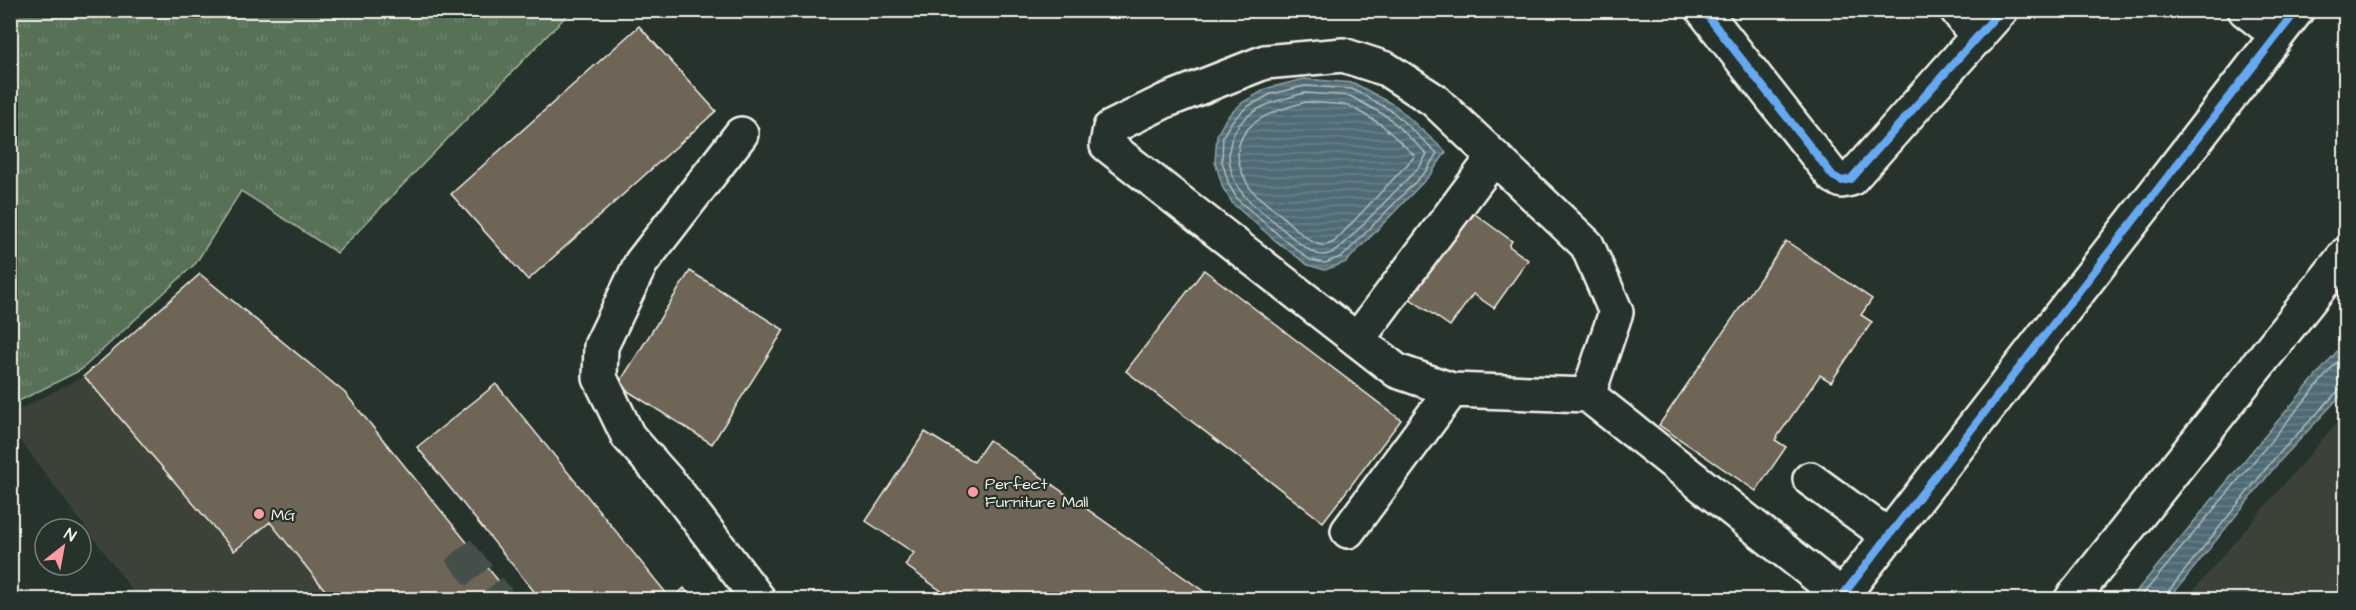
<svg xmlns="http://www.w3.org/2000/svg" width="2356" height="610" viewBox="0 0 2356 610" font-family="'Architects Daughter',sans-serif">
<defs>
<pattern id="grass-tufts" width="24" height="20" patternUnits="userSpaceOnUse" patternTransform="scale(1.5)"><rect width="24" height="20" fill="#577157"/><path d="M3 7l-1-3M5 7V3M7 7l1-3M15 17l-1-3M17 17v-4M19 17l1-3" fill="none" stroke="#70866f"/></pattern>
<pattern id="water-rules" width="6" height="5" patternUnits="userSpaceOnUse" patternTransform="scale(1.5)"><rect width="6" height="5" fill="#4f6b75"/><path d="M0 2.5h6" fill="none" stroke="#698189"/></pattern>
</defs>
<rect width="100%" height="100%" fill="#26332d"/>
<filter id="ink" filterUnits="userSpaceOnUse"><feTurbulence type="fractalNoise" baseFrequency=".0167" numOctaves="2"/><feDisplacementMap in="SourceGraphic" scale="12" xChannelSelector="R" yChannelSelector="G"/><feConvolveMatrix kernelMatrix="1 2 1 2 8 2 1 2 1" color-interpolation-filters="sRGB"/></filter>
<g filter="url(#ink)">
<!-- built -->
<path fill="#3c4239" d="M 84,376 L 345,393 L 514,599 L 139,599 L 11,428 L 11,414 Z
M 2345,413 L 2345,599 L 2186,599 Z"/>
<!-- grass -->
<path fill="url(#grass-tufts)" stroke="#a6b1a0" stroke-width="1.5" d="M 11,10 L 570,10 L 571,11 L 337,253 L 241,191 L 196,263 L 81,370 L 11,405 Z"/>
<!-- water -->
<path fill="url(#water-rules)" stroke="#91a1a3" stroke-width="1.5" d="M 1304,79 L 1354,83 L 1396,106 L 1446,152 L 1430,175 L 1346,262 L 1325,270 L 1308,265 L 1277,242 L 1233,204 L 1223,188 L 1215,162 L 1217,135 L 1227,117 L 1243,102 L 1268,88 Z
M 2345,342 L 2345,391 L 2278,463 L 2169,599 L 2130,599 L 2258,444 Z"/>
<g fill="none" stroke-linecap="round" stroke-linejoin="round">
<!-- shore -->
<path stroke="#b2bbba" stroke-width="1.5" d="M 1305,86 L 1352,89 L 1392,111 L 1437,153 L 1426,171 L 1343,256 L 1325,263 L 1310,260 L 1281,237 L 1238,200 L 1229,185 L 1222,161 L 1223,136 L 1232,121 L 1247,107 L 1271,94 Z
M 1305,93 L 1350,96 L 1388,117 L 1427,154 L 1420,166 L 1339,249 C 1334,252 1328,255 1322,255 C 1309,254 1287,233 1277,224 C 1266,214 1251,205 1242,193 C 1234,183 1229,167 1229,154 C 1231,112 1270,102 1305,93 Z
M 1306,102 L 1348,105 L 1382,125 L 1415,156 L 1334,242 C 1330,244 1326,246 1321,245 C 1311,244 1289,223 1281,215 C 1271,207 1258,198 1250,188 C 1245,181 1243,174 1240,167 C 1228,124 1274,110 1306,102 Z
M 2138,600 L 2346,351
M 2165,600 L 2167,593 L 2273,460 L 2339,390 L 2346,388"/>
</g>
<!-- building -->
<path fill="#6e6556" stroke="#f4f1e8" stroke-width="1.5" d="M 639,26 L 716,111 L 528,280 L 451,194 Z
M 1468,209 L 1512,241 L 1509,246 L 1528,260 L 1494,308 L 1473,294 L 1450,326 L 1406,296 Z
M 1786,241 L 1872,299 L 1861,315 L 1872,322 L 1831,382 L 1820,375 L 1775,440 L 1786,447 L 1756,491 L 1659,425 Z
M 1204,270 L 1401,420 L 1323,522 L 1126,371 Z
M 690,271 L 784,330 L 712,444 L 618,385 Z
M 200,274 L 345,393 L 514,600 L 333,600 L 270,522 L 234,551 L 84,376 Z
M 496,384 L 671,599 L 684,588 L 693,600 L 541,600 L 417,447 Z
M 925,432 L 974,462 L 989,440 L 1216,600 L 954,600 L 905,565 L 914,553 L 866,521 Z"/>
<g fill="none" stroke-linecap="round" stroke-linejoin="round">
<!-- minor-tunnel -->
<path stroke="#455049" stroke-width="33" stroke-dasharray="33 16" stroke-linecap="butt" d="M 458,550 L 499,600"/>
<defs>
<path id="minor" d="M 1703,10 L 1833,176 L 1842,181 L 1851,179 L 2001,10
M 1957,10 L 1978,38
M 2245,10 L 2277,35
M 741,134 L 641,263 L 601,346 L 600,378 L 628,436 L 674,488 L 759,600
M 1357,340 L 1494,157
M 1588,395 L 1616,312 L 1587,245 L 1434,100 L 1386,69 L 1343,55 L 1265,62 L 1165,101 L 1110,128 L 1107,145 L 1397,371 L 1452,390 L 1588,395 L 1847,600
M 1810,479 L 1890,537
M 1348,531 L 1452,390
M 1839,600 L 2297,10
M 2071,600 L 2346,254"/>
</defs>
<!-- minor casing -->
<use href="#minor" stroke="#f4f1e8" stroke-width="38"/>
<!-- minor -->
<use href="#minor" stroke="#26332d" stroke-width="33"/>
<defs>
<path id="cycleway" d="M 1703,10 L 1833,176 L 1842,181 L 1851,179 L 2001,10
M 1839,600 L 2297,10"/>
</defs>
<!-- cycleway casing -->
<use href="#cycleway" stroke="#26332d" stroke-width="11"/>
<!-- cycleway -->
<use href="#cycleway" stroke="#66a8f1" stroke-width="8"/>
</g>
</g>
<!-- markers -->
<g fill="#ff9aa2" stroke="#26332d" stroke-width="2">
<circle cx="973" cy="492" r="6"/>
<circle cx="259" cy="514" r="6"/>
</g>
<g text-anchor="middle" stroke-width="4.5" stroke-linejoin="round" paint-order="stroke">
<!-- poi labels -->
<g font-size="16" fill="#f4f1e8" stroke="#26332d" text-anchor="start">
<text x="985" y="489">Perfect<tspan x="985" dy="18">Furniture Mall</tspan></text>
<text x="271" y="520">MG</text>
</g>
</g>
<!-- margin -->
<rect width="2356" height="610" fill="none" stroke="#26332d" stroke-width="36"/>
<rect x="18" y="18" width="2320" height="574" fill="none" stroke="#f4f1e8" stroke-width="2" filter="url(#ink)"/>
<!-- north arrow -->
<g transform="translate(63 547) rotate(31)"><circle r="28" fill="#26332d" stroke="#787f78" stroke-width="1.5"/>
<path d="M0-4.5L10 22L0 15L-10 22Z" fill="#ff9aa2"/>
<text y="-9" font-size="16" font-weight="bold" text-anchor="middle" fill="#f4f1e8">N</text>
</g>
</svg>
